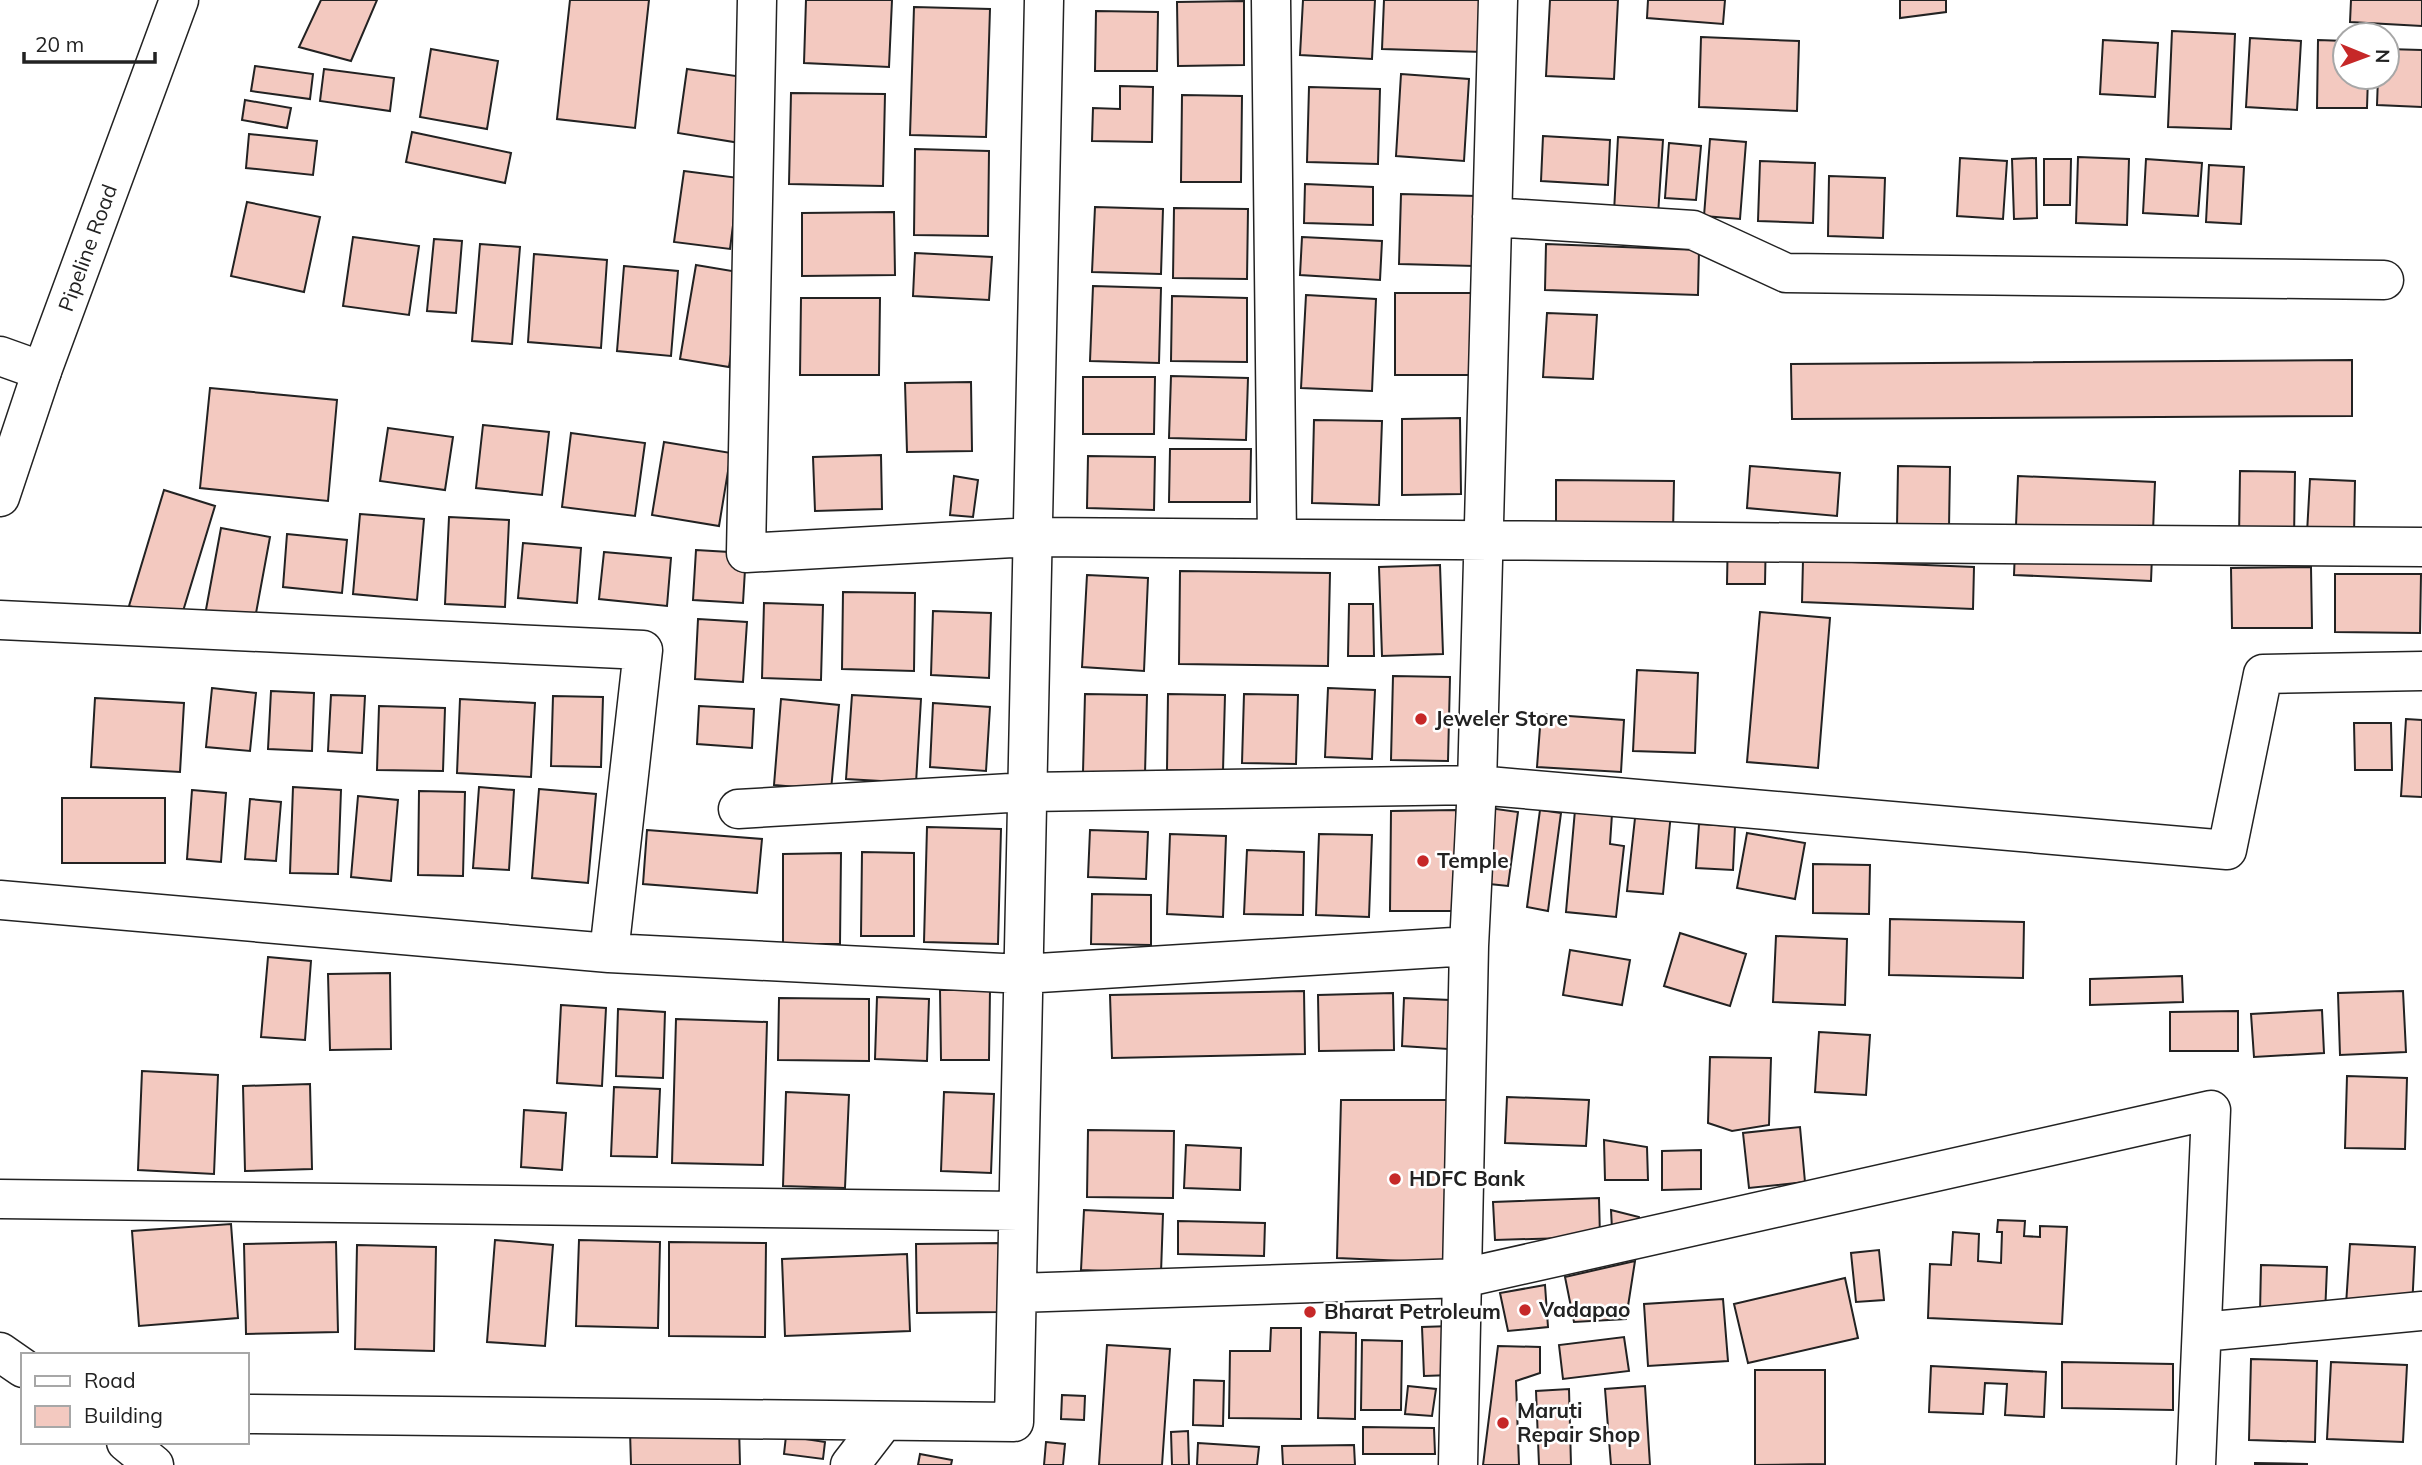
<svg xmlns="http://www.w3.org/2000/svg" width="2422" height="1465" viewBox="0 0 2422 1465" font-family="Mulish,sans-serif">
<rect width="100%" height="100%" fill="#fff"/>
<!-- building -->
<path fill="#f3c9c0" stroke="#222" stroke-width="2" d="M 321,0 L 377,0 L 351,61 L 299,47 Z
M 570,0 L 649,0 L 635,128 L 557,119 Z
M 806,0 L 892,0 L 889,67 L 804,63 Z
M 1303,0 L 1375,0 L 1372,59 L 1300,55 Z
M 1384,0 L 1485,0 L 1483,52 L 1382,49 Z
M 1550,0 L 1618,0 L 1614,79 L 1546,76 Z
M 1648,0 L 1725,0 L 1723,24 L 1647,18 Z
M 1900,0 L 1946,0 L 1946,12 L 1900,18 Z
M 2351,0 L 2422,0 L 2422,26 L 2350,22 Z
M 1244,1 L 1244,65 L 1178,66 L 1177,2 Z
M 914,7 L 990,9 L 986,137 L 910,135 Z
M 1096,11 L 1158,12 L 1157,71 L 1095,71 Z
M 2172,31 L 2235,34 L 2231,129 L 2168,127 Z
M 1701,37 L 1799,41 L 1797,111 L 1699,107 Z
M 2250,38 L 2301,41 L 2297,110 L 2246,107 Z
M 2103,40 L 2158,43 L 2155,97 L 2100,94 Z
M 2318,40 L 2345,41 L 2345,77 L 2368,77 L 2367,108 L 2317,108 Z
M 431,49 L 498,61 L 487,129 L 420,117 Z
M 2387,49 L 2422,50 L 2422,107 L 2377,105 L 2378,77 L 2387,77 Z
M 255,66 L 313,74 L 310,99 L 251,91 Z
M 324,69 L 394,78 L 390,111 L 320,101 Z
M 687,69 L 750,78 L 740,143 L 678,133 Z
M 1401,74 L 1469,79 L 1464,161 L 1396,156 Z
M 1120,86 L 1153,87 L 1152,142 L 1092,141 L 1093,108 L 1120,109 Z
M 1309,87 L 1380,89 L 1378,164 L 1307,162 Z
M 791,93 L 885,94 L 883,186 L 789,184 Z
M 1182,95 L 1242,96 L 1241,182 L 1181,182 Z
M 245,100 L 291,108 L 287,128 L 242,120 Z
M 412,132 L 511,153 L 505,183 L 406,162 Z
M 249,134 L 317,141 L 313,175 L 246,168 Z
M 1543,136 L 1610,140 L 1608,185 L 1541,181 Z
M 1618,137 L 1663,140 L 1658,215 L 1614,212 Z
M 1710,139 L 1746,142 L 1740,219 L 1704,216 Z
M 1669,143 L 1701,146 L 1696,200 L 1665,198 Z
M 915,149 L 989,151 L 988,236 L 914,235 Z
M 2078,157 L 2129,159 L 2127,225 L 2076,223 Z
M 1960,158 L 2007,161 L 2003,219 L 1957,216 Z
M 2036,158 L 2037,218 L 2014,219 L 2012,159 Z
M 2044,159 L 2071,159 L 2070,205 L 2044,205 Z
M 2146,159 L 2202,163 L 2198,216 L 2143,213 Z
M 1760,161 L 1815,163 L 1813,223 L 1758,221 Z
M 2209,165 L 2244,167 L 2241,224 L 2206,222 Z
M 684,171 L 739,178 L 730,249 L 674,242 Z
M 1829,176 L 1885,178 L 1883,238 L 1828,236 Z
M 1305,184 L 1373,187 L 1373,225 L 1304,223 Z
M 1401,194 L 1477,196 L 1475,266 L 1399,264 Z
M 247,202 L 320,217 L 304,292 L 231,276 Z
M 1095,207 L 1163,209 L 1161,274 L 1092,272 Z
M 1174,208 L 1248,209 L 1247,279 L 1173,278 Z
M 894,212 L 895,275 L 802,276 L 802,213 Z
M 353,237 L 419,246 L 409,315 L 343,306 Z
M 1302,237 L 1382,241 L 1380,280 L 1300,275 Z
M 434,239 L 462,241 L 456,313 L 427,311 Z
M 480,244 L 520,247 L 512,344 L 472,341 Z
M 1546,244 L 1699,250 L 1698,295 L 1545,290 Z
M 915,253 L 992,257 L 989,300 L 913,296 Z
M 534,254 L 607,260 L 601,348 L 528,342 Z
M 696,265 L 744,273 L 729,367 L 680,359 Z
M 624,266 L 678,271 L 671,356 L 617,351 Z
M 1093,286 L 1161,288 L 1159,363 L 1090,361 Z
M 1395,293 L 1472,293 L 1472,375 L 1395,375 Z
M 1306,295 L 1376,299 L 1372,391 L 1301,388 Z
M 1172,296 L 1247,298 L 1247,362 L 1171,361 Z
M 801,298 L 880,298 L 879,375 L 800,375 Z
M 1547,313 L 1597,315 L 1593,379 L 1543,377 Z
M 2352,360 L 2352,416 L 1792,419 L 1791,364 Z
M 1171,376 L 1248,378 L 1246,440 L 1169,438 Z
M 1083,377 L 1155,377 L 1154,434 L 1083,434 Z
M 971,382 L 972,451 L 907,452 L 905,383 Z
M 210,388 L 337,400 L 328,501 L 200,488 Z
M 1460,418 L 1461,494 L 1402,495 L 1402,419 Z
M 1314,420 L 1382,421 L 1379,505 L 1312,503 Z
M 483,425 L 549,432 L 542,495 L 476,488 Z
M 388,428 L 453,437 L 445,490 L 380,481 Z
M 571,433 L 645,443 L 635,516 L 562,507 Z
M 664,442 L 731,453 L 719,526 L 652,515 Z
M 1170,449 L 1251,449 L 1250,502 L 1169,502 Z
M 881,455 L 882,509 L 815,511 L 813,457 Z
M 1088,456 L 1155,457 L 1154,510 L 1087,508 Z
M 1750,466 L 1840,473 L 1837,516 L 1747,508 Z
M 1898,466 L 1950,467 L 1949,528 L 1897,527 Z
M 2240,471 L 2295,472 L 2294,539 L 2239,538 Z
M 954,476 L 978,480 L 973,517 L 950,515 Z
M 2018,476 L 2155,482 L 2151,581 L 2014,575 Z
M 2310,479 L 2355,481 L 2354,535 L 2307,533 Z
M 1556,480 L 1674,481 L 1673,533 L 1556,532 Z
M 164,490 L 215,506 L 180,621 L 129,606 Z
M 360,514 L 424,519 L 417,600 L 353,594 Z
M 449,517 L 509,520 L 505,607 L 445,604 Z
M 221,528 L 270,537 L 254,624 L 205,615 Z
M 1728,530 L 1766,531 L 1765,584 L 1727,584 Z
M 287,534 L 347,540 L 342,593 L 283,587 Z
M 523,543 L 581,548 L 577,603 L 518,598 Z
M 696,550 L 746,553 L 743,603 L 693,600 Z
M 604,552 L 671,558 L 667,606 L 599,599 Z
M 1803,560 L 1974,567 L 1973,609 L 1802,602 Z
M 1440,565 L 1443,654 L 1382,656 L 1379,567 Z
M 2311,567 L 2312,628 L 2232,628 L 2231,568 Z
M 1180,571 L 1330,573 L 1328,666 L 1179,664 Z
M 2335,574 L 2421,574 L 2420,633 L 2335,632 Z
M 1087,575 L 1148,578 L 1144,671 L 1082,667 Z
M 843,592 L 915,593 L 914,671 L 842,669 Z
M 764,603 L 823,605 L 821,680 L 762,678 Z
M 1349,604 L 1373,604 L 1374,656 L 1348,656 Z
M 933,611 L 991,613 L 989,678 L 931,675 Z
M 1760,612 L 1830,618 L 1818,768 L 1747,762 Z
M 698,619 L 747,622 L 743,682 L 695,679 Z
M 1637,670 L 1698,673 L 1695,753 L 1633,751 Z
M 1393,676 L 1450,677 L 1448,761 L 1391,760 Z
M 212,688 L 256,693 L 250,751 L 206,747 Z
M 1328,688 L 1375,690 L 1372,759 L 1325,757 Z
M 271,691 L 314,693 L 312,751 L 268,749 Z
M 1085,694 L 1147,695 L 1145,774 L 1083,772 Z
M 1168,694 L 1225,695 L 1223,771 L 1167,770 Z
M 1244,694 L 1298,695 L 1296,764 L 1242,763 Z
M 331,695 L 365,696 L 362,753 L 328,751 Z
M 852,695 L 921,699 L 916,783 L 846,779 Z
M 553,696 L 603,697 L 601,767 L 551,766 Z
M 95,698 L 184,703 L 180,772 L 91,767 Z
M 460,699 L 535,703 L 531,777 L 457,773 Z
M 781,699 L 839,705 L 831,790 L 774,785 Z
M 933,703 L 990,707 L 986,771 L 930,767 Z
M 379,706 L 445,708 L 443,771 L 377,770 Z
M 699,706 L 754,709 L 752,748 L 697,744 Z
M 1541,714 L 1624,720 L 1621,772 L 1537,767 Z
M 2406,719 L 2422,720 L 2422,797 L 2401,796 Z
M 2354,723 L 2391,723 L 2392,770 L 2355,770 Z
M 293,787 L 341,790 L 338,874 L 290,873 Z
M 479,787 L 514,790 L 509,870 L 473,868 Z
M 539,789 L 596,794 L 588,883 L 532,878 Z
M 192,790 L 226,793 L 221,862 L 187,859 Z
M 419,791 L 465,792 L 463,876 L 418,875 Z
M 358,796 L 398,800 L 391,881 L 351,877 Z
M 62,798 L 165,798 L 165,863 L 62,863 Z
M 250,799 L 281,802 L 276,861 L 245,859 Z
M 1489,808 L 1518,812 L 1508,886 L 1480,883 Z
M 1636,809 L 1671,813 L 1663,894 L 1627,891 Z
M 1456,810 L 1456,911 L 1390,911 L 1391,811 Z
M 1540,810 L 1561,813 L 1548,911 L 1527,907 Z
M 1575,810 L 1612,814 L 1610,844 L 1624,846 L 1616,917 L 1566,912 Z
M 1699,824 L 1735,826 L 1733,870 L 1696,868 Z
M 927,827 L 1001,829 L 998,944 L 924,942 Z
M 647,830 L 762,839 L 757,893 L 643,884 Z
M 1090,830 L 1148,832 L 1146,879 L 1088,877 Z
M 1747,833 L 1805,843 L 1795,899 L 1737,888 Z
M 1170,834 L 1226,836 L 1223,917 L 1167,914 Z
M 1319,834 L 1372,835 L 1369,917 L 1316,915 Z
M 1247,850 L 1304,852 L 1303,915 L 1244,914 Z
M 862,852 L 914,853 L 914,936 L 861,936 Z
M 841,853 L 840,944 L 783,944 L 783,854 Z
M 1813,864 L 1870,865 L 1869,914 L 1813,913 Z
M 1092,894 L 1151,895 L 1151,945 L 1091,944 Z
M 1890,919 L 2024,922 L 2023,978 L 1889,975 Z
M 1680,933 L 1746,954 L 1730,1006 L 1664,986 Z
M 1776,936 L 1847,939 L 1845,1005 L 1773,1002 Z
M 1570,950 L 1630,960 L 1622,1005 L 1563,995 Z
M 268,957 L 311,961 L 305,1040 L 261,1037 Z
M 390,973 L 391,1049 L 330,1050 L 328,974 Z
M 2182,976 L 2183,1002 L 2090,1005 L 2090,979 Z
M 940,990 L 990,990 L 989,1060 L 941,1060 Z
M 1304,991 L 1305,1054 L 1112,1058 L 1110,995 Z
M 2403,991 L 2406,1052 L 2340,1055 L 2338,993 Z
M 1393,993 L 1394,1050 L 1319,1051 L 1318,995 Z
M 877,997 L 929,999 L 927,1061 L 875,1059 Z
M 779,998 L 869,999 L 869,1061 L 778,1060 Z
M 1404,998 L 1450,1000 L 1448,1049 L 1402,1046 Z
M 561,1005 L 606,1008 L 602,1086 L 557,1083 Z
M 618,1009 L 665,1012 L 663,1078 L 616,1076 Z
M 2322,1010 L 2324,1053 L 2254,1057 L 2251,1014 Z
M 2238,1011 L 2238,1051 L 2170,1051 L 2170,1012 Z
M 676,1019 L 767,1022 L 763,1165 L 672,1163 Z
M 1819,1032 L 1870,1035 L 1866,1095 L 1815,1092 Z
M 1710,1057 L 1771,1058 L 1769,1125 L 1732,1131 L 1708,1123 Z
M 142,1071 L 218,1075 L 214,1174 L 138,1170 Z
M 2347,1076 L 2407,1078 L 2405,1149 L 2345,1148 Z
M 310,1084 L 312,1169 L 245,1171 L 243,1086 Z
M 614,1087 L 660,1089 L 657,1157 L 611,1156 Z
M 786,1092 L 849,1095 L 845,1188 L 783,1186 Z
M 944,1092 L 994,1094 L 991,1173 L 941,1171 Z
M 1507,1097 L 1589,1100 L 1586,1146 L 1505,1143 Z
M 1341,1100 L 1451,1100 L 1452,1263 L 1337,1258 Z
M 524,1110 L 566,1113 L 562,1170 L 521,1167 Z
M 1800,1127 L 1805,1182 L 1749,1188 L 1743,1133 Z
M 1088,1130 L 1174,1131 L 1173,1198 L 1087,1197 Z
M 1604,1140 L 1647,1147 L 1648,1180 L 1605,1180 Z
M 1186,1145 L 1241,1148 L 1240,1190 L 1184,1188 Z
M 1701,1150 L 1701,1189 L 1662,1190 L 1662,1151 Z
M 1599,1198 L 1600,1237 L 1495,1240 L 1493,1202 Z
M 1084,1210 L 1163,1214 L 1161,1273 L 1081,1270 Z
M 1611,1210 L 1639,1217 L 1641,1228 L 1612,1229 Z
M 1998,1220 L 2025,1221 L 2024,1236 L 2040,1237 L 2040,1226 L 2067,1227 L 2062,1324 L 1928,1318 L 1930,1264 L 1951,1265 L 1953,1232 L 1979,1234 L 1978,1261 L 2001,1263 L 2002,1232 L 1997,1232 Z
M 1178,1221 L 1265,1223 L 1264,1256 L 1178,1254 Z
M 231,1224 L 238,1318 L 139,1326 L 132,1231 Z
M 495,1240 L 553,1245 L 545,1346 L 487,1342 Z
M 579,1240 L 660,1242 L 658,1328 L 576,1326 Z
M 336,1242 L 338,1332 L 246,1334 L 244,1244 Z
M 669,1242 L 766,1243 L 765,1337 L 669,1336 Z
M 999,1243 L 999,1312 L 917,1313 L 916,1244 Z
M 2350,1244 L 2415,1247 L 2412,1309 L 2346,1305 Z
M 357,1245 L 436,1247 L 434,1351 L 355,1349 Z
M 1879,1250 L 1884,1300 L 1856,1302 L 1851,1253 Z
M 907,1254 L 910,1331 L 785,1336 L 782,1259 Z
M 1635,1261 L 1626,1319 L 1574,1322 L 1565,1277 Z
M 2261,1265 L 2327,1267 L 2325,1315 L 2260,1313 Z
M 1845,1278 L 1858,1338 L 1748,1363 L 1734,1304 Z
M 1545,1285 L 1548,1327 L 1508,1331 L 1500,1293 Z
M 1723,1299 L 1728,1361 L 1648,1366 L 1644,1304 Z
M 1451,1326 L 1452,1375 L 1424,1376 L 1422,1327 Z
M 1271,1328 L 1301,1328 L 1301,1419 L 1229,1418 L 1230,1351 L 1270,1351 Z
M 1320,1332 L 1356,1333 L 1355,1419 L 1318,1418 Z
M 1624,1337 L 1629,1371 L 1563,1379 L 1559,1345 Z
M 1362,1340 L 1402,1341 L 1401,1410 L 1361,1410 Z
M 1107,1345 L 1170,1349 L 1162,1465 L 1099,1465 Z
M 1498,1346 L 1540,1347 L 1540,1373 L 1516,1381 L 1519,1465 L 1483,1465 Z
M 2251,1359 L 2317,1361 L 2315,1442 L 2249,1440 Z
M 2062,1362 L 2173,1364 L 2173,1410 L 2062,1408 Z
M 2331,1362 L 2407,1365 L 2403,1442 L 2327,1439 Z
M 1931,1366 L 2046,1372 L 2044,1417 L 2005,1415 L 2007,1384 L 1985,1383 L 1983,1414 L 1929,1412 Z
M 1755,1370 L 1825,1370 L 1825,1464 L 1755,1465 Z
M 1194,1380 L 1224,1381 L 1223,1426 L 1193,1425 Z
M 1408,1386 L 1436,1389 L 1432,1416 L 1405,1414 Z
M 1645,1386 L 1650,1465 L 1611,1465 L 1605,1389 Z
M 1569,1389 L 1571,1465 L 1539,1465 L 1536,1391 Z
M 1062,1395 L 1085,1396 L 1084,1420 L 1061,1419 Z
M 739,1426 L 740,1465 L 631,1465 L 630,1431 Z
M 1363,1427 L 1434,1428 L 1435,1454 L 1363,1454 Z
M 1188,1431 L 1189,1465 L 1172,1465 L 1171,1432 Z
M 786,1436 L 825,1442 L 823,1459 L 784,1454 Z
M 1046,1442 L 1065,1444 L 1063,1465 L 1044,1465 Z
M 1198,1443 L 1259,1447 L 1257,1465 L 1197,1465 Z
M 1354,1445 L 1355,1465 L 1283,1465 L 1282,1446 Z
M 920,1454 L 952,1460 L 951,1465 L 918,1465 Z
M 2255,1463 L 2308,1464 L 2255,1465 Z"/>
<g fill="none" stroke-linecap="round" stroke-linejoin="round">
<defs>
<path id="street" d="M 757,0 L 746,553 L 1033,537 L 2422,547
M 1271,0 L 1277,539
M 1492,217 L 1693,230 L 1786,273 L 2384,280
M 0,356 L 42,371
M 0,620 L 643,650 L 609,953 L 1023,974 L 1469,946
M 738,809 L 1027,792 L 1477,785 L 2227,850 L 2263,674 L 2422,671
M 0,900 L 609,953
M 0,1199 L 1018,1211
M 1017,1293 L 1463,1278 L 2211,1110 L 2196,1465
M 2202,1332 L 2422,1311
M 0,1352 L 23,1368
M 247,1414 L 1014,1422 L 1044,0
M 126,1442 L 154,1465
M 850,1465 L 884,1421
M 1458,1465 L 1469,946 L 1477,785 L 1498,0"/>
<path id="secondary" d="M 0,497 L 42,371 L 179,0"/>
</defs>
<!-- street casing -->
<use href="#street" stroke="#222" stroke-width="41"/>
<!-- secondary casing -->
<use href="#secondary" stroke="#222" stroke-width="41"/>
<!-- street -->
<use href="#street" stroke="#fff" stroke-width="38"/>
<!-- secondary -->
<use href="#secondary" stroke="#fff" stroke-width="38"/>
</g>
<!-- markers -->
<g fill="#c62828" stroke="#fff" stroke-width="2.5">
<circle cx="1421" cy="719" r="7"/>
<circle cx="1423" cy="861" r="7"/>
<circle cx="1395" cy="1179" r="7"/>
<circle cx="1525" cy="1310" r="7"/>
<circle cx="1310" cy="1312" r="7"/>
<circle cx="1503" cy="1423" r="7"/>
</g>
<g text-anchor="middle" stroke-width="5" stroke-linejoin="round" paint-order="stroke">
<!-- street labels -->
<g font-size="21" fill="#222" stroke="#fff">
<text transform="translate(88 248) rotate(-70)" y="7">Pipeline Road</text>
</g>
<!-- poi labels -->
<g font-size="21" font-weight="bold" fill="#222" stroke="#fff" text-anchor="start">
<text x="1435" y="726">Jeweler Store</text>
<text x="1437" y="868">Temple</text>
<text x="1409" y="1186">HDFC Bank</text>
<text x="1539" y="1317">Vadapao</text>
<text x="1324" y="1319">Bharat Petroleum</text>
<text x="1517" y="1418">Maruti<tspan x="1517" dy="24">Repair Shop</tspan></text>
</g>
</g>
<!-- legend -->
<rect x="21" y="1353" width="228" height="91" fill="#ffffff" stroke="#a7a7a7" stroke-width="2"/>
<rect x="35" y="1376" width="35" height="10" fill="#ffffff" stroke="#a7a7a7" stroke-width="2"/>
<text x="84" y="1388" font-size="21" fill="#222222">Road</text>
<rect x="35" y="1406" width="35" height="21" fill="#f3c9c0" stroke="#a7a7a7" stroke-width="2"/>
<text x="84" y="1423" font-size="21" fill="#222222">Building</text>
<!-- north arrow -->
<g transform="translate(2366 56) rotate(91)"><circle r="33" fill="#ffffff" stroke="#a7a7a7" stroke-width="2"/>
<path d="M0-5L12 26L0 18L-12 26Z" fill="#c62828"/>
<text y="-10" font-size="19" font-weight="bold" text-anchor="middle" fill="#222222">N</text>
</g>
<!-- scale -->
<path d="M24 52v10h131v-10" fill="none" stroke="#222222" stroke-width="3.5"/>
<text x="35" y="52" font-size="21" fill="#222222" stroke="#ffffff" stroke-width="5" paint-order="stroke">20 m</text>
</svg>
